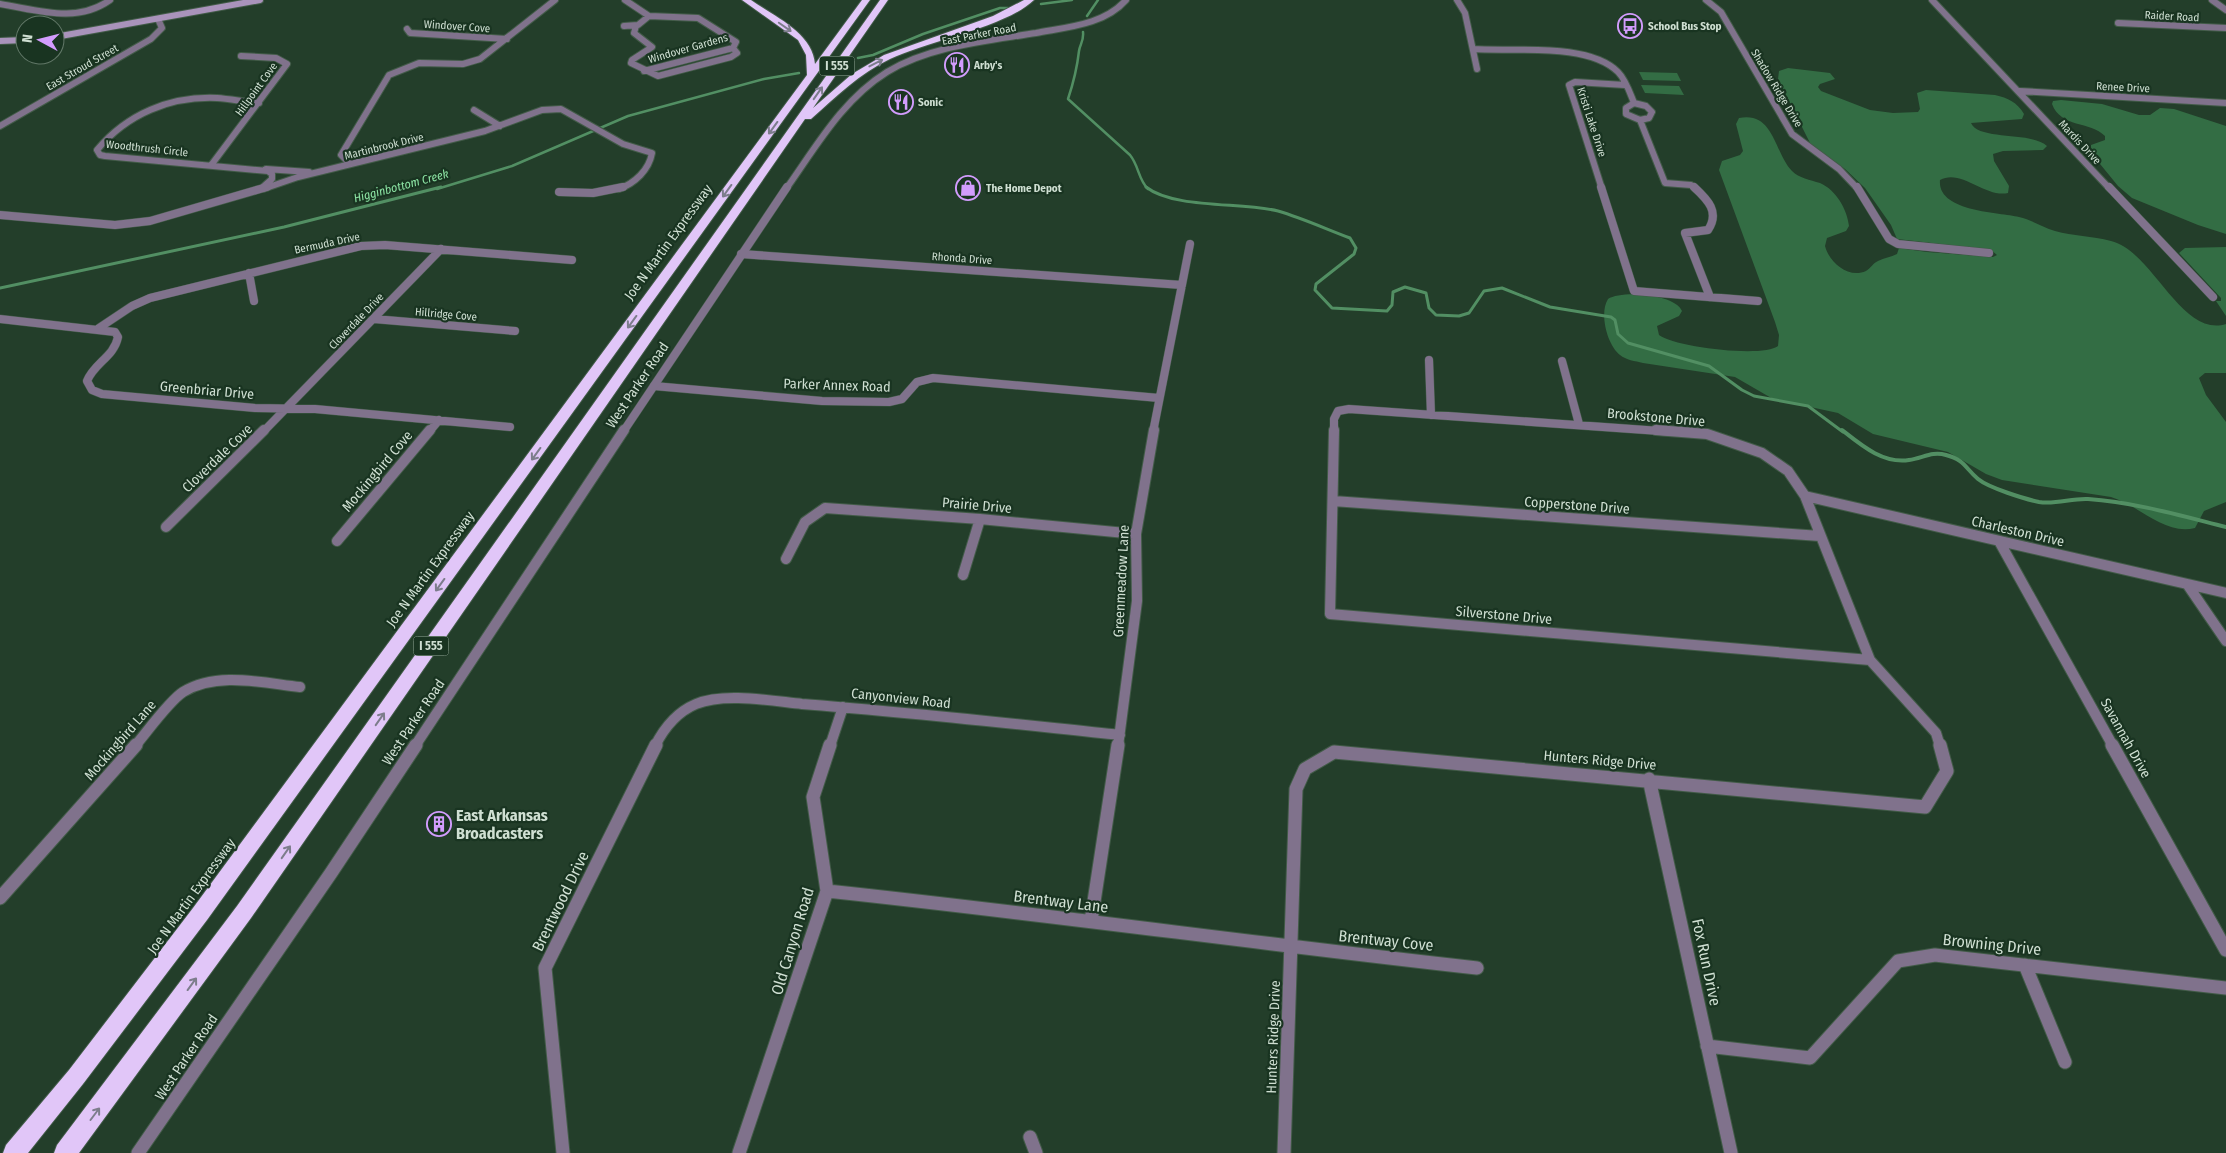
<svg xmlns="http://www.w3.org/2000/svg" width="2226" height="1153" viewBox="0 0 2226 1153" font-family="'Fira Sans Condensed',sans-serif">
<rect width="100%" height="100%" fill="#233e2a"/>
<!-- green -->
<path fill="#336d44" d="M 1788,68 L 1830,73 L 1835,79 L 1820,84 L 1818,87 L 1821,91 L 1870,110 L 1893,113 L 1918,112 L 1920,109 L 1917,93 L 1926,90 L 1995,95 C 2008,98 2017,102 2024,114 L 2022,119 L 1971,123 C 1979,141 2031,131 2047,146 L 2043,150 L 2003,151 L 1993,154 L 1994,161 L 2009,186 L 2008,193 C 1985,198 1961,168 1940,180 C 1937,212 1999,212 2019,217 C 2032,220 2042,227 2055,231 C 2073,236 2092,236 2111,241 C 2153,251 2181,338 2226,324 L 2226,373 L 2205,373 L 2199,378 L 2206,395 L 2226,422 L 2226,502 L 2204,511 L 2195,528 C 2165,536 2139,505 2111,497 L 2002,480 L 1986,474 L 1948,452 L 1873,434 L 1838,413 L 1773,399 L 1735,377 L 1643,363 C 1635,361 1626,360 1620,355 C 1607,345 1599,313 1608,299 C 1622,290 1675,294 1682,311 L 1679,316 L 1657,326 L 1659,335 C 1674,347 1763,358 1778,346 L 1779,335 L 1775,322 L 1719,170 L 1722,161 L 1740,155 L 1743,151 L 1736,124 L 1739,118 C 1774,111 1774,152 1792,171 C 1799,178 1810,180 1820,183 C 1836,190 1847,209 1849,226 L 1846,231 L 1827,238 L 1825,246 C 1829,262 1848,279 1866,271 C 1871,268 1873,263 1878,261 C 1884,258 1891,257 1897,254 L 1899,248 L 1927,252 L 1993,257 L 1997,255 L 1991,250 L 1897,239 L 1891,225 L 1865,188 L 1845,169 L 1811,145 L 1778,79 L 1779,71 Z
M 1639,72 L 1677,73 L 1681,81 L 1643,80 Z
M 1641,85 L 1679,86 L 1684,95 L 1645,93 Z
M 2061,100 L 2102,104 L 2139,115 L 2150,115 L 2160,108 L 2174,109 L 2226,126 L 2226,234 L 2198,225 L 2132,198 L 2118,186 L 2096,159 L 2091,151 L 2091,145 L 2105,140 L 2105,136 C 2090,121 2061,128 2052,104 L 2053,101 Z
M 2226,247 L 2226,316 L 2216,301 L 2221,301 L 2221,298 L 2179,253 L 2185,248 Z"/>
<g fill="none" stroke-linecap="round" stroke-linejoin="round">
<!-- stream-far2 -->
<path stroke="#528f63" stroke-width="2.5" d="M 1041,4 L 1072,0
M 1087,16 L 1098,0
M 1083,32 C 1084,41 1080,44 1079,51 C 1077,69 1074,81 1068,99 L 1130,155 C 1139,166 1138,179 1148,189
M 858,58 L 873,55 L 923,34 L 1000,8 L 1008,8
M 437,189 L 512,166 L 628,116 L 764,79 L 799,73"/>
<!-- stream-far1 -->
<path stroke="#528f63" stroke-width="3" d="M 1146,187 C 1174,209 1243,202 1278,211 C 1302,218 1326,229 1350,238 L 1356,248 L 1354,254 L 1316,284 L 1315,290 L 1332,308 L 1387,311 L 1392,305 L 1393,292 L 1405,287 L 1426,293 L 1429,308 L 1436,315 L 1459,316 L 1469,313 L 1484,291 L 1502,288 L 1550,307 L 1611,317 L 1615,320 L 1618,334 L 1628,343 L 1709,366 L 1742,390 L 1754,396 L 1808,406 L 1843,432
M 0,288 L 284,227 L 441,187"/>
<!-- stream -->
<path stroke="#528f63" stroke-width="4" d="M 1842,430 C 1861,445 1883,464 1909,460 C 1923,458 1932,451 1946,455 C 1965,460 1965,468 1978,479 C 1989,488 2025,499 2039,502 C 2055,505 2072,498 2088,499 C 2134,502 2182,516 2226,527"/>
<defs>
<path id="minor-far3" d="M 1457,0 L 1465,13 L 1477,69
M 1706,0 L 1721,12 L 1792,134 L 1839,169 L 1858,189
M 1932,0 L 2110,189
M 2212,0 L 2226,10
M 0,4 C 38,10 76,24 110,0
M 2118,23 L 2226,28
M 624,26 L 638,25 L 649,16 L 625,0
M 636,26 L 634,33 L 652,47 L 632,60 L 631,63 L 658,76 L 731,57 L 737,53 L 733,48
M 407,29 L 410,33 L 507,39
M 1473,49 C 1513,52 1588,42 1618,72 C 1626,80 1630,93 1634,103 L 1626,108 L 1626,114 L 1640,120 L 1665,183 L 1691,185 L 1695,189
M 644,71 L 733,48 L 736,42 L 698,18 L 649,16
M 2019,91 L 2226,103
M 259,103 C 245,102 231,99 217,98 C 170,96 127,114 97,150 L 100,155 L 105,156 L 268,171 L 272,174 L 272,179 L 263,187
M 1634,103 L 1646,106 L 1652,112 L 1649,118 L 1640,120
M 474,110 L 500,126
M 0,126 L 151,39 L 162,28 L 158,19
M 355,161 L 346,160 L 341,155 L 389,75 L 419,63 L 463,64 L 480,59 L 555,0
M 212,164 L 287,64 L 276,58 L 241,56
M 266,169 L 309,172
M 263,189 L 298,177 L 485,131 L 542,110 L 561,109 L 623,144 L 652,153 C 649,170 635,183 619,189
M 1602,189 L 1569,85 L 1575,82 L 1625,85"/>
<path id="minor-far2" d="M 1601,187 L 1634,291 L 1758,301
M 1694,187 C 1708,200 1720,212 1708,230 L 1685,233 L 1710,297
M 1857,187 L 1889,239 L 1898,244 L 1989,253
M 2109,187 L 2213,297
M 559,192 L 593,193 L 623,187
M 0,215 L 115,225 L 150,221 L 267,187
M 741,254 L 1182,285
M 249,273 L 254,301
M 0,319 L 115,332 L 118,337 C 114,357 94,363 87,381 L 92,390 L 102,394 L 255,408 L 315,409 L 510,427
M 374,319 L 515,331
M 99,328 L 132,306 L 150,298 L 361,246 L 385,245 L 572,260
M 1429,360 L 1431,415
M 1562,361 L 1579,424
M 654,386 L 822,401 L 889,402 L 902,399 L 917,382 L 933,378 L 1159,398
M 263,432 L 441,249
M 429,432 L 439,420
M 1153,432 L 1190,244
M 1334,432 L 1334,419 L 1338,411 L 1349,409 L 1674,432"/>
<path id="minor-far1" d="M 1334,430 L 1330,614 L 1870,660
M 1656,430 L 1707,434 L 1762,453 L 1788,471 L 1805,496 L 1870,660
M 1805,496 L 2226,593
M 1333,501 L 1820,536
M 166,527 L 264,430
M 337,541 L 430,430
M 1999,541 L 2113,746
M 786,559 L 805,522 L 825,508 L 980,519 L 1136,534
M 963,575 L 980,519
M 2187,584 L 2226,641
M 1870,660 L 1936,733 L 1940,746
M 135,746 C 147,732 169,701 183,692 C 217,671 263,683 300,687
M 655,746 C 664,728 677,712 696,704 C 724,692 772,701 802,704 C 908,712 1014,724 1120,735
M 830,746 L 843,707
M 1118,746 L 1137,601 L 1136,534 L 1154,430"/>
<path id="minor" d="M 2112,745 L 2226,950
M 1649,779 L 1731,1153
M 827,891 C 1044,914 1260,944 1477,968
M 0,898 L 136,745
M 1091,921 L 1118,745
M 2025,965 L 2065,1062
M 1707,1046 L 1810,1058 L 1898,961 L 1935,955 L 2226,988
M 1030,1137 L 1036,1153
M 563,1153 L 545,968 L 656,745
M 739,1153 L 827,891 L 813,797 L 830,745
M 1284,1153 L 1296,789 L 1305,769 L 1334,752 L 1925,807 L 1947,771 L 1940,745"/>
<path id="tertiary-far3" d="M 786,189 C 816,147 842,100 887,72 C 930,46 987,41 1036,33 C 1067,27 1104,25 1126,0"/>
<path id="tertiary-far2" d="M 623,432 L 787,187"/>
<path id="tertiary-far1" d="M 415,746 L 624,430"/>
<path id="tertiary" d="M 138,1153 L 331,873 L 416,745"/>
<path id="secondary" d="M 55,37 L 260,0
M 0,41 L 25,40"/>
<path id="motorway" d="M 742,0 L 751,0 C 774,16 813,33 815,64 L 862,0 L 870,0 L 207,920 L 83,1084 L 28,1153 L 3,1153 L 6,1145 L 69,1070 L 193,908 L 807,75 L 806,55 L 798,40 Z
M 880,0 L 888,0 L 813,108 L 852,74 L 884,55 L 993,16 L 1024,0 L 1034,0 C 1006,27 928,41 890,59 C 860,73 836,97 811,119 L 805,119 L 251,918 L 79,1153 L 54,1153 L 57,1145 L 237,906 Z"/>
</defs>
<!-- minor-far3 casing -->
<use href="#minor-far3" stroke="#425b48" stroke-width="8"/>
<!-- minor-far2 casing -->
<use href="#minor-far2" stroke="#425b48" stroke-width="9"/>
<!-- minor-far1 casing -->
<use href="#minor-far1" stroke="#425b48" stroke-width="12"/>
<!-- minor casing -->
<use href="#minor" stroke="#425b48" stroke-width="15"/>
<!-- tertiary-far3 casing -->
<use href="#tertiary-far3" stroke="#425b48" stroke-width="8"/>
<!-- tertiary-far2 casing -->
<use href="#tertiary-far2" stroke="#425b48" stroke-width="9"/>
<!-- tertiary-far1 casing -->
<use href="#tertiary-far1" stroke="#425b48" stroke-width="12"/>
<!-- tertiary casing -->
<use href="#tertiary" stroke="#425b48" stroke-width="15"/>
<!-- secondary casing -->
<use href="#secondary" stroke="#425b48" stroke-width="8"/>
<!-- motorway casing -->
<use href="#motorway" stroke="#425b48" stroke-width="2"/>
<!-- minor-far3 -->
<use href="#minor-far3" stroke="#80728c" stroke-width="6"/>
<!-- minor-far2 -->
<use href="#minor-far2" stroke="#80728c" stroke-width="8"/>
<!-- minor-far1 -->
<use href="#minor-far1" stroke="#80728c" stroke-width="10"/>
<!-- minor -->
<use href="#minor" stroke="#80728c" stroke-width="13"/>
<!-- tertiary-far3 -->
<use href="#tertiary-far3" stroke="#80728c" stroke-width="6"/>
<!-- tertiary-far2 -->
<use href="#tertiary-far2" stroke="#80728c" stroke-width="8"/>
<!-- tertiary-far1 -->
<use href="#tertiary-far1" stroke="#80728c" stroke-width="10"/>
<!-- tertiary -->
<use href="#tertiary" stroke="#80728c" stroke-width="13"/>
<!-- secondary -->
<use href="#secondary" stroke="#a993bb" stroke-width="6"/>
<!-- motorway -->
<use href="#motorway" fill="#e1c6f8" fill-rule="evenodd"/>
</g>
<!-- one-way arrows -->
<defs><path id="oneway-shaft" d="M-6 0H5M1.5-3L5.5 0L1.5 3" fill="none" stroke-width="1.6" stroke-linecap="round" stroke-linejoin="round" transform="scale(1.25)"/></defs>
<g stroke="#7d7d8c">
<use href="#oneway-shaft" transform="translate(785 27) rotate(35)"/>
<use href="#oneway-shaft" transform="translate(876 63) rotate(-27)"/>
<use href="#oneway-shaft" transform="translate(818 93) rotate(-55)"/>
<use href="#oneway-shaft" transform="translate(773 128) rotate(126)"/>
<use href="#oneway-shaft" transform="translate(727 191) rotate(126)"/>
<use href="#oneway-shaft" transform="translate(632 322) rotate(126)"/>
<use href="#oneway-shaft" transform="translate(536 454) rotate(126)"/>
<use href="#oneway-shaft" transform="translate(440 585) rotate(126)"/>
<use href="#oneway-shaft" transform="translate(380 719) rotate(-55)"/>
<use href="#oneway-shaft" transform="translate(286 852) rotate(-55)"/>
<use href="#oneway-shaft" transform="translate(192 984) rotate(-54)"/>
<use href="#oneway-shaft" transform="translate(95 1114) rotate(-53)"/>
</g>
<!-- icons -->
<defs>
<symbol id="bus-ring" viewBox="-11 -11 22 22"><circle r="9.5" fill="#193421" stroke="#d29cfd" stroke-width="1.5"/><path d="M-5-6H5V4H4V6H2V4H-2V6H-4V4H-5ZM-3.5-4V0h7V-4ZM-3.5 1.2v1.5H-2V1.2ZM2 1.2v1.5H3.5V1.2Z" fill="#d29cfd"/></symbol>
<symbol id="restaurant-ring" viewBox="-11 -11 22 22"><circle r="9.5" fill="#193421" stroke="#d29cfd" stroke-width="1.5"/><path d="M-5-6h1v4h1v-4h1v4h1v-4h1v5L-1.5 .5V6h-2V.5L-5-1ZM5-6V6H3V1.5H1.5Q1.5-4 5-6Z" fill="#d29cfd"/></symbol>
<symbol id="shop-ring" viewBox="-11 -11 22 22"><circle r="9.5" fill="#193421" stroke="#d29cfd" stroke-width="1.5"/><path d="M-5-2.5h2.3a2.7 3.5 0 0 1 5.4 0H5L5.5 6h-11ZM-1.5-2.5h3a1.5 2.3 0 0 0-3 0Z" fill="#d29cfd"/></symbol>
<symbol id="building-ring" viewBox="-11 -11 22 22"><circle r="9.5" fill="#193421" stroke="#d29cfd" stroke-width="1.5"/><path d="M-4-6H4V6H1V3H-1V6H-4ZM-2.5-4.3h1.7v1.8h-1.7ZM.8-4.3h1.7v1.8H.8ZM-2.5-1h1.7V.8h-1.7ZM.8-1h1.7V.8H.8Z" fill="#d29cfd"/></symbol>
</defs>
<g fill-rule="evenodd">
<use href="#bus-ring" x="1616" y="12" width="28" height="28"/>
<use href="#restaurant-ring" x="943" y="51" width="28" height="28"/>
<use href="#restaurant-ring" x="887" y="88" width="28" height="28"/>
<use href="#shop-ring" x="954" y="174" width="28" height="28"/>
<use href="#building-ring" x="425" y="810" width="28" height="28"/>
</g>
<g text-anchor="middle" stroke-width="4.5" stroke-linejoin="round" paint-order="stroke">
<!-- far-street labels -->
<g font-size="11" fill="#cfdfd2" stroke="#193421">
<text transform="translate(2172 16) rotate(3)" y="4">Raider Road</text>
<text transform="translate(457 26) rotate(4)" y="4">Windover Cove</text>
<text transform="translate(979 34) rotate(-11)" y="4">East Parker Road</text>
<text transform="translate(688 48) rotate(-16)" y="4">Windover Gardens</text>
<text transform="translate(82 67) rotate(-30)" y="4">East Stroud Street</text>
<text transform="translate(2123 87) rotate(3)" y="4">Renee Drive</text>
<text transform="translate(1777 88) rotate(59)" y="4">Shadow Ridge Drive</text>
<text transform="translate(256 89) rotate(-54)" y="4">Hillpoint Cove</text>
<text transform="translate(1592 122) rotate(72)" y="4">Kristi Lake Drive</text>
<text transform="translate(2080 142) rotate(47)" y="4">Mardis Drive</text>
<text transform="translate(384 146) rotate(-14)" y="4">Martinbrook Drive</text>
<text transform="translate(147 148) rotate(6)" y="4">Woodthrush Circle</text>
<text transform="translate(327 243) rotate(-12)" y="4">Bermuda Drive</text>
<text transform="translate(962 258) rotate(4)" y="4">Rhonda Drive</text>
<text transform="translate(446 314) rotate(5)" y="4">Hillridge Cove</text>
<text transform="translate(356 321) rotate(-46)" y="4">Cloverdale Drive</text>
</g>
<!-- far-poi labels -->
<g font-size="11" font-weight="bold" fill="#cfdfd2" stroke="#193421" text-anchor="start">
<text x="1648" y="30">School Bus Stop</text>
<text x="974" y="69">Arby's</text>
<text x="918" y="106">Sonic</text>
<text x="986" y="192">The Home Depot</text>
</g>
<!-- shield labels -->
<g fill="#193421" stroke="#98ac9d" stroke-width="1">
<rect x="819.5" y="56.5" width="35" height="19" rx="4"/>
<rect x="413.5" y="636.5" width="35" height="19" rx="4"/>
</g>
<g font-size="12" font-weight="bold" fill="#cfdfd2">
<text x="837" y="70">I 555</text>
<text x="431" y="650">I 555</text>
</g>
<!-- far-water labels -->
<g font-size="12" font-style="italic" fill="#8de4a4" stroke="#193421">
<text transform="translate(401 186) rotate(-15)" y="4">Higginbottom Creek</text>
</g>
<!-- street labels -->
<g font-size="14" fill="#cfdfd2" stroke="#193421">
<text transform="translate(668 242) rotate(-54)" y="5">Joe N Martin Expressway</text>
<text transform="translate(637 385) rotate(-56)" y="5">West Parker Road</text>
<text transform="translate(837 385) rotate(2)" y="5">Parker Annex Road</text>
<text transform="translate(207 390) rotate(5)" y="5">Greenbriar Drive</text>
<text transform="translate(1656 417) rotate(5)" y="5">Brookstone Drive</text>
<text transform="translate(217 458) rotate(-44)" y="5">Cloverdale Cove</text>
<text transform="translate(377 471) rotate(-50)" y="5">Mockingbird Cove</text>
<text transform="translate(977 505) rotate(5)" y="5">Prairie Drive</text>
<text transform="translate(1577 505) rotate(4)" y="5">Copperstone Drive</text>
<text transform="translate(2018 531) rotate(13)" y="5">Charleston Drive</text>
<text transform="translate(430 569) rotate(-54)" y="5">Joe N Martin Expressway</text>
<text transform="translate(1121 581) rotate(-87)" y="5">Greenmeadow Lane</text>
<text transform="translate(1504 615) rotate(5)" y="5">Silverstone Drive</text>
<text transform="translate(901 698) rotate(6)" y="5">Canyonview Road</text>
<text transform="translate(413 722) rotate(-56)" y="5">West Parker Road</text>
<text transform="translate(2126 738) rotate(61)" y="5">Savannah Drive</text>
<text transform="translate(120 740) rotate(-49)" y="5">Mockingbird Lane</text>
<text transform="translate(1600 760) rotate(5)" y="5">Hunters Ridge Drive</text>
<text transform="translate(191 896) rotate(-54)" y="5">Joe N Martin Expressway</text>
<text transform="translate(1273 1037) rotate(-88)" y="5">Hunters Ridge Drive</text>
<text transform="translate(186 1057) rotate(-56)" y="5">West Parker Road</text>
</g>
<!-- near-poi labels -->
<g font-size="16" font-weight="bold" fill="#cfdfd2" stroke="#193421" text-anchor="start">
<text x="456" y="821">East Arkansas<tspan x="456" dy="18">Broadcasters</tspan></text>
</g>
<!-- near-street labels -->
<g font-size="16" fill="#cfdfd2" stroke="#193421">
<text transform="translate(560 901) rotate(-64)" y="6">Brentwood Drive</text>
<text transform="translate(1061 901) rotate(7)" y="6">Brentway Lane</text>
<text transform="translate(1386 940) rotate(6)" y="6">Brentway Cove</text>
<text transform="translate(792 941) rotate(-73)" y="6">Old Canyon Road</text>
<text transform="translate(1992 944) rotate(6)" y="6">Browning Drive</text>
<text transform="translate(1707 962) rotate(78)" y="6">Fox Run Drive</text>
</g>
</g>
<!-- north arrow -->
<g transform="translate(40 40) rotate(277)"><circle r="24" fill="#193421" stroke="#627868"/>
<path d="M0-4L9 19L0 12L-9 19Z" fill="#d29cfd"/>
<text y="-8" font-size="14" font-weight="bold" text-anchor="middle" fill="#cfdfd2">N</text>
</g>
</svg>
